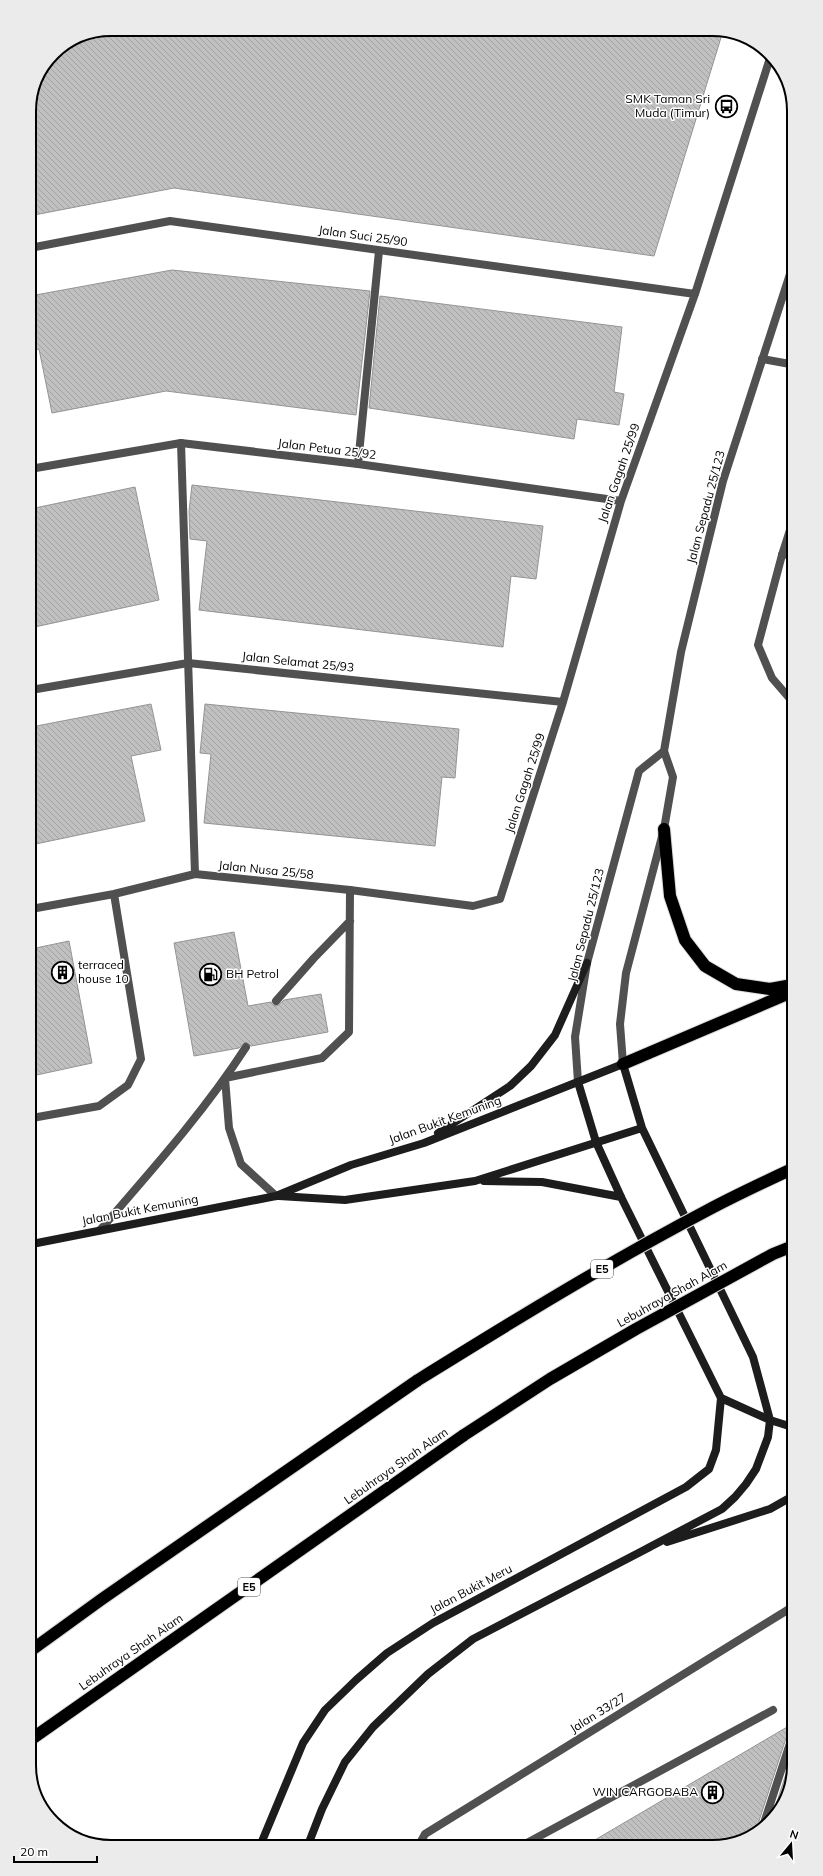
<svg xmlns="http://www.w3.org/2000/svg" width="823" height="1876" viewBox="0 0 823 1876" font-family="Mulish,sans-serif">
<defs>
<pattern id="building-back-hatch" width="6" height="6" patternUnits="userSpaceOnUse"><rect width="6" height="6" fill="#c0c0c0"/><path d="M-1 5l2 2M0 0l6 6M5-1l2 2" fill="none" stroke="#a3a3a3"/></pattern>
</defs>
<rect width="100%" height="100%" fill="#fff"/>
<!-- building -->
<path fill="url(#building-back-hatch)" stroke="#949494" d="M 111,29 L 718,29 L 723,31 L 654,256 L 174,188 L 29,216 L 29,106 L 35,79 L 53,53 L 80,35 Z
M 172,270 L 370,291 L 356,415 L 166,391 L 52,413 L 39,349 L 30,351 L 30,296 Z
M 380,296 L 622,327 L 614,392 L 624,394 L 619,425 L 577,419 L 574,439 L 369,408 Z
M 192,485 L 543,526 L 536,579 L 511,576 L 503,647 L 199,610 L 207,541 L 190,539 L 189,511 Z
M 135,487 L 159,600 L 30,628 L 30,509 Z
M 151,704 L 161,750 L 131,756 L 145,821 L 31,845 L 31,727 Z
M 205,704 L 459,729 L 455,778 L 442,777 L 435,846 L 204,823 L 211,754 L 200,753 Z
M 234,932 L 248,1006 L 271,1002 L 273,1005 L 277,1006 L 284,1000 L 321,994 L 328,1032 L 251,1046 L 246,1042 L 239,1048 L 194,1056 L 174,943 Z
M 69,941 L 92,1063 L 32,1076 L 31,949 Z
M 794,1723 L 794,1726 L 789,1729 L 759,1821 L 760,1826 L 739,1843 L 588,1844 Z
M 794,1749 L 794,1765 L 780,1811 L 772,1817 Z"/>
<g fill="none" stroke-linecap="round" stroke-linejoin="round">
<defs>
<path id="motorway" d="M 664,829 L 670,896 L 685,940 L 705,966 L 736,984 L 770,989 L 792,985
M 623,1064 L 792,992
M 33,1649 L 102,1599 L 418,1380
M 33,1738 L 464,1435"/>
</defs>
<!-- motorway casing -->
<use href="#motorway" stroke="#dbdbdb" stroke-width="14"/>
<!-- service -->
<path stroke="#505050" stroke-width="8" d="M 181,443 L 195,874
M 358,464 L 379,251
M 782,555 L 791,554
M 276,1001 L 314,958 L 350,921
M 225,1078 L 322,1058 L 349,1032 L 350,890
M 225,1078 L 229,1128 L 241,1164 L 276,1196
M 100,1230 C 151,1171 204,1112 246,1047
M 764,1823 L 794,1731
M 525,1844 L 773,1710"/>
<!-- minor -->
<path stroke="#505050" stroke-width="8" d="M 30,248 L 170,221 L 695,294
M 762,359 L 790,364
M 30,469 L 181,443 L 358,464 L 621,501
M 791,527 L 782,555 L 758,645 L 772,678 L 791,700
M 31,690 L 188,663 L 563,702
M 31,909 L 114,894 L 195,874 L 350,890 L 473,906 L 500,899 L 563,702 L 621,501 L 695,294 L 770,58
M 32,1118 L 99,1106 L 128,1085 L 141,1059 L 114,894
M 419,1845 L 425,1834 L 794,1606"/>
<!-- tertiary -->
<path stroke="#505050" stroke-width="8" d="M 623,1064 L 620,1024 L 626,973 L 664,829 L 673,777 L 664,751 L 681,652 L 723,481 L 790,274
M 578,1082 L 575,1037 L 587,963 L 639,771 L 664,751"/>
<!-- secondary -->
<path stroke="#1d1d1d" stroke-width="8" d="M 578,1082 L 596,1142 L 621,1197 L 721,1398 L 770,1420 L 789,1426 L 793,1426
M 438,1133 L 510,1086 L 531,1066 L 555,1035 L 587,963
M 484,1181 L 542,1182 L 621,1197
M 279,1196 L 345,1200 L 475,1181 L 642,1128
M 32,1244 L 276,1196 L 351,1165 L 424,1143 L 623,1064 L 642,1128 L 753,1357 L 770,1420 L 768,1437 L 756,1469 L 746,1484 L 735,1497 L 722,1509 L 646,1549
M 667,1542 L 770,1509 L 793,1496
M 308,1845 L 322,1809 L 345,1762 L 373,1727 L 428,1674 L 473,1639 L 650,1547
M 260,1846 L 303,1743 L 325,1710 L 356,1680 L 387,1653 L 433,1623 L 686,1487 L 709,1469 L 716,1450 L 721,1398"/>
<!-- motorway -->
<use href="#motorway" stroke="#000" stroke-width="12"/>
<defs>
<path id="motorway-bridge" d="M 418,1380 C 513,1321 609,1262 708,1210 C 736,1195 764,1182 792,1169
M 464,1435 L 550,1379 L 636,1329 L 773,1254 L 793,1246"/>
</defs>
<!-- motorway-bridge casing -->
<use href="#motorway-bridge" stroke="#dbdbdb" stroke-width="14" stroke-linecap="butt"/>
<!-- motorway-bridge -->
<use href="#motorway-bridge" stroke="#000" stroke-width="12"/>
</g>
<!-- icons -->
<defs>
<symbol id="bus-ring" viewBox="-11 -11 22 22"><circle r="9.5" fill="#fff" stroke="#000" stroke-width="1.5"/><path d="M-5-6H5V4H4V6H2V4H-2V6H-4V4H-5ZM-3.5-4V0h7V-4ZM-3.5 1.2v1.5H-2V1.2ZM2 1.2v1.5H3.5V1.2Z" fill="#000"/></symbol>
<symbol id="building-ring" viewBox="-11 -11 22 22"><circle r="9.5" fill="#fff" stroke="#000" stroke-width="1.5"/><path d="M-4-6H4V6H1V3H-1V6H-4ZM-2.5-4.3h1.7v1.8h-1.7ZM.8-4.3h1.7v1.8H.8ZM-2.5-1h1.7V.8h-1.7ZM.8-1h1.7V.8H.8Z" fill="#000"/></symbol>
<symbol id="fuel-ring" viewBox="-11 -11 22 22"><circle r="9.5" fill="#fff" stroke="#000" stroke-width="1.5"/><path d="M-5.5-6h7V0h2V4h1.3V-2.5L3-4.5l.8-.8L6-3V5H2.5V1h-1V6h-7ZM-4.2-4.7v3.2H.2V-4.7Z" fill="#000"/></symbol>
</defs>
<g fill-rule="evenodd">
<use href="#bus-ring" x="714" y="94" width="25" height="25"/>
<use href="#building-ring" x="50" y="960" width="25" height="25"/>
<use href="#fuel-ring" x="198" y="962" width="25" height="25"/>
<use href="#building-ring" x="700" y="1780" width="25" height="25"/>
</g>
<g text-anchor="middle" stroke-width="3" stroke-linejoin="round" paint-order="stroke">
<!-- shield labels -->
<g fill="#fff" stroke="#4c4c4c" stroke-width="1">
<rect x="591" y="1260" width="22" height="18" rx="3"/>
<rect x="238" y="1578" width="22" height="18" rx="3"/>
</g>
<g font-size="11" font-weight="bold" fill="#000">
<text x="602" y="1273">E5</text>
<text x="249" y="1591">E5</text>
</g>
<!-- poi labels -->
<g font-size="12" fill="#000" stroke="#fff" text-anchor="end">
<text x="710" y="103">SMK Taman Sri<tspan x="710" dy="14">Muda (Timur)</tspan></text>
<text x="78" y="969" text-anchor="start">terraced<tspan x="78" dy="14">house 10</tspan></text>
<text x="226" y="978" text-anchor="start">BH Petrol</text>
<text x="698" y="1796">WIN CARGOBABA</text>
</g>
<!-- street labels -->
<g font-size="12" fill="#000" stroke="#fff">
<text transform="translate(363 236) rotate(8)" y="4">Jalan Suci 25/90</text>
<text transform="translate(327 449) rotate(7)" y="4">Jalan Petua 25/92</text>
<text transform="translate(619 473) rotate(-71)" y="4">Jalan Gagah 25/99</text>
<text transform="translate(706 507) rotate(-75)" y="4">Jalan Sepadu 25/123</text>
<text transform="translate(298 662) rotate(6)" y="4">Jalan Selamat 25/93</text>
<text transform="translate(525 783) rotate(-72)" y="4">Jalan Gagah 25/99</text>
<text transform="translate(266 870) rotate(6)" y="4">Jalan Nusa 25/58</text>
<text transform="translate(586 925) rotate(-76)" y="4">Jalan Sepadu 25/123</text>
<text transform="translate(445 1120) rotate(-20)" y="4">Jalan Bukit Kemuning</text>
<text transform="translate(140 1210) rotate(-11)" y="4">Jalan Bukit Kemuning</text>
<text transform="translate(672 1294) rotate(-29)" y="4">Lebuhraya Shah Alam</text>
<text transform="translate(396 1466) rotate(-35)" y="4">Lebuhraya Shah Alam</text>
<text transform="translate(471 1589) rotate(-28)" y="4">Jalan Bukit Meru</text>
<text transform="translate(131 1652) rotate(-35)" y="4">Lebuhraya Shah Alam</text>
<text transform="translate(598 1713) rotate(-32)" y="4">Jalan 33/27</text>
</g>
</g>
<!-- crop -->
<path d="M0 0H823V1876H0ZM111 36H712A75 75 0 0 1 787 111V1765A75 75 0 0 1 712 1840H111A75 75 0 0 1 36 1765V111A75 75 0 0 1 111 36Z" fill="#ebebeb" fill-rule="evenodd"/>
<path fill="none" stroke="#000" stroke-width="2" d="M111 36H712A75 75 0 0 1 787 111V1765A75 75 0 0 1 712 1840H111A75 75 0 0 1 36 1765V111A75 75 0 0 1 111 36Z"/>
<!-- north arrow -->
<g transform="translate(791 1844) rotate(18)" stroke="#ffffff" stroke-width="3" paint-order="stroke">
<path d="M0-3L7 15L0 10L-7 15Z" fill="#000000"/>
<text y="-6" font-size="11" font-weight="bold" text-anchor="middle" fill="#000000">N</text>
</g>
<!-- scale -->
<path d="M14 1856v6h83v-6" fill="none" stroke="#000000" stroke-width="2"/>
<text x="20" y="1856" font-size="12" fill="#000000" stroke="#ffffff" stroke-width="3" paint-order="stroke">20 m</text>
</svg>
